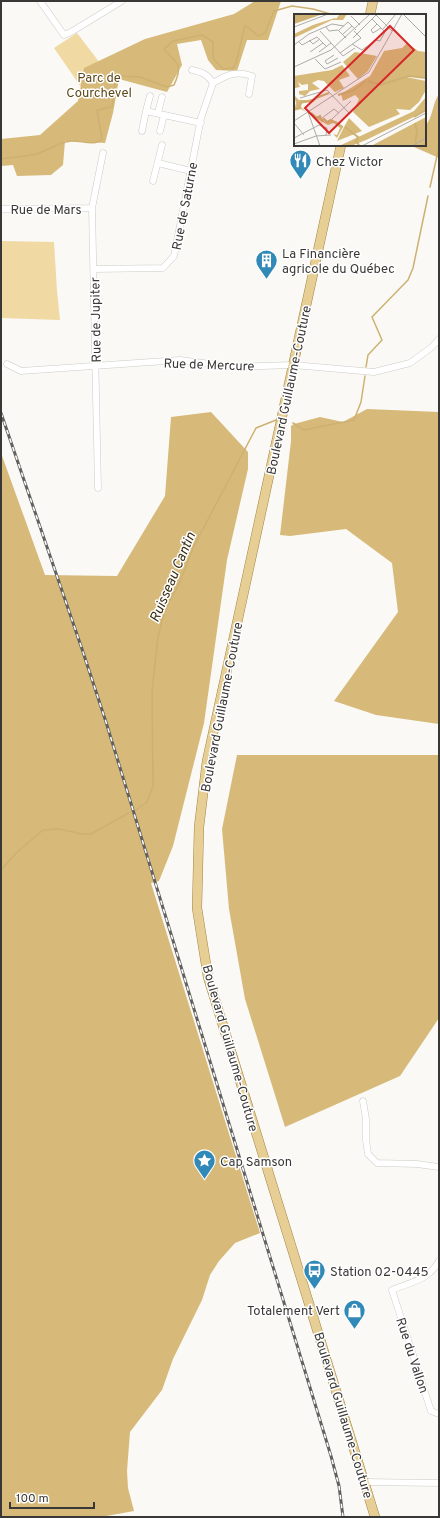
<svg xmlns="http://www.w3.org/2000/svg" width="440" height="1518" viewBox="0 0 440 1518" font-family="Overpass,sans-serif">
<rect width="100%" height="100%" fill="#faf9f5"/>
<!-- green -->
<path fill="#f1d9a3" d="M 77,33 L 106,71 L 97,110 L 54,48 Z
M 1,241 L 54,242 L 57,291 L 60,320 L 1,318 Z"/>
<!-- forest -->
<path fill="#d7ba7a" d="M 255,1 L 281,1 L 268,40 L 247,40 L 237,71 L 216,70 L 208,60 L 201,40 L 177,44 L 182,65 L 167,92 L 119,79 L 113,113 L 105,143 L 65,141 L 63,165 L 51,175 L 17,176 L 13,165 L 1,166 L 1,139 L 40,135 L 78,101 L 84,68 L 145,39 L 234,14 Z
M 439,94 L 439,158 L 414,147 L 414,145 L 425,145 L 425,126 C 433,118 432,104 439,94 Z
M 367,409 L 439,412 L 439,724 L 376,715 L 334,701 L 398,612 L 392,563 L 346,529 L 290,536 L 280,535 L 291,441 L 291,426 L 294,424 L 320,417 L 343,422 Z
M 211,412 L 248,452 L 248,469 L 227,560 L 204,723 L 173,846 L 159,881 L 151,883 L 260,1233 L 235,1243 L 219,1261 L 210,1275 L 202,1300 L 173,1359 L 162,1390 L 130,1432 L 127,1471 L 128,1488 L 134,1511 L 101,1517 L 1,1517 L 1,453 L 45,575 L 117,576 L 165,496 L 171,417 Z
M 237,755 L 439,755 L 439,1018 L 400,1076 L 285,1127 L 245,999 L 229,909 L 222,829 Z"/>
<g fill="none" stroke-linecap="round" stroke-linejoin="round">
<!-- stream -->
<path stroke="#cdb172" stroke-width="1.5" d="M 1,159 C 12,157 25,157 36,154 C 48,151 58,142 71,141 C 81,140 94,147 102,139 L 97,110 L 112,107 L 116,76 L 140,77 L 167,87 L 174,85 C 183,65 178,64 164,49 L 173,41 L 202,35 L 213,42 L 213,58 L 223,69 L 233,68 L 236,63 L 245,25 L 258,36 L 265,33 L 274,11 L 292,6 L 313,9 L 334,15
M 430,187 L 439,147
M 366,367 L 368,355 L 382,340 L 372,317 L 408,280 L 413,268 L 428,196
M 293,423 L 304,430 L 354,420 L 361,402 L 365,376
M 136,810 L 147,802 L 153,786 L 152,691 L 158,637 L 165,610 L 180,582 L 193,548 L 256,428 L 276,420
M 1,870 L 16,853 L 43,830 L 59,829 L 82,834 L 91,834 L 129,813"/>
<defs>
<path id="minor" d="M 40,1 L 64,35 L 71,32 L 122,1
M 213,83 C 227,75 236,70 252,76 L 249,94
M 146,111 L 150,96
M 158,113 L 162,97
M 142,131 L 146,111 L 201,123
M 160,131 L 164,115
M 158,163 L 191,171
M 153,181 L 162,145
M 1,209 L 92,208
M 94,269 L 163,268 L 174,256 L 201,118 L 213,83 C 207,74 202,72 192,70
M 7,364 L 21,371 L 180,360 L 233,367 L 293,365 L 374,372 L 410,363 L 432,347 L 439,339
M 98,488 L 92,208 L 103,153
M 363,1101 L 366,1119 L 366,1140 L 368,1154 L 377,1163 L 417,1164 L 439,1167
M 439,1261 C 429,1280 411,1282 392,1290 L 431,1411 L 439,1414
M 364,1482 L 439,1483"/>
<path id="primary" d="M 370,15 L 373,1
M 341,145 L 207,761 L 199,827 L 197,908 L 208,977 L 375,1517"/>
</defs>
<!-- minor casing -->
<use href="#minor" stroke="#cccbc7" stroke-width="7"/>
<!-- primary casing -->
<use href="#primary" stroke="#a08545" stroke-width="10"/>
<!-- minor -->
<use href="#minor" stroke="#fff" stroke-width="6"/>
<!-- primary -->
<use href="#primary" stroke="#e7ce94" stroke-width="9"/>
<defs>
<path id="rail" d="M 1,413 L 82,649 L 106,722 L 331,1456 L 339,1486 L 343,1517"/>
</defs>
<!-- rail casing -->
<use href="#rail" stroke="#62615f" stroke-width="3"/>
<!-- rail -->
<use href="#rail" stroke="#fff" stroke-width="1.5" stroke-dasharray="4.5" stroke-linecap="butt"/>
</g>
<!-- icons -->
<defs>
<symbol id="restaurant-pin" viewBox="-11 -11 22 30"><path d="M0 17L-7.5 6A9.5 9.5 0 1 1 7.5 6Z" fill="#3189b7" stroke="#fff"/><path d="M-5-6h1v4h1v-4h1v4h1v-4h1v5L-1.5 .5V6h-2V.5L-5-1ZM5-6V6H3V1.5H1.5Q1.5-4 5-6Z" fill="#fff"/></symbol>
<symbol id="building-pin" viewBox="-11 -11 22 30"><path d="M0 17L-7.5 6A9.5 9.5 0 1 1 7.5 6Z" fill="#3189b7" stroke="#fff"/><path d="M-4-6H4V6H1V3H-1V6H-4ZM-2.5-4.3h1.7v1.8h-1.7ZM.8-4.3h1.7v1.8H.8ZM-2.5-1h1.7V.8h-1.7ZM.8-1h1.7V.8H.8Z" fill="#fff"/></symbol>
<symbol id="sight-pin" viewBox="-11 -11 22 30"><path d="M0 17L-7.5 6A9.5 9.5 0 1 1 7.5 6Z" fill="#3189b7" stroke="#fff"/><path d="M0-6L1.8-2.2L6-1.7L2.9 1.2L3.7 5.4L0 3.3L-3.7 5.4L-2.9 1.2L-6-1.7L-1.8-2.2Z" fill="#fff"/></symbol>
<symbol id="bus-pin" viewBox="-11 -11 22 30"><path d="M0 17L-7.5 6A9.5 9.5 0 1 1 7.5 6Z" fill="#3189b7" stroke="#fff"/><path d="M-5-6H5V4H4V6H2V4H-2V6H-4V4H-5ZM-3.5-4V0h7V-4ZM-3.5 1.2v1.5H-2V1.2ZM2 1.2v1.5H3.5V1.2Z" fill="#fff"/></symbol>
<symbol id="shop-pin" viewBox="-11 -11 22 30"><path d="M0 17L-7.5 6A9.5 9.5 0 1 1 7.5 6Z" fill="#3189b7" stroke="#fff"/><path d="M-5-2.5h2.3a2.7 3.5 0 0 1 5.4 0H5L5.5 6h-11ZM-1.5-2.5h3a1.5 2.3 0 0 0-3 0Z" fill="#fff"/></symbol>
</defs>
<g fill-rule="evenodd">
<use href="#restaurant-pin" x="288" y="148" width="25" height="34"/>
<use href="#building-pin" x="254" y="248" width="25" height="34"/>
<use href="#sight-pin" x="192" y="1148" width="25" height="34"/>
<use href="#bus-pin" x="302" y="1258" width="25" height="34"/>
<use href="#shop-pin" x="342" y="1298" width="25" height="34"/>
</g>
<g text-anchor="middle" stroke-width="3" stroke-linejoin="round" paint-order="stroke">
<!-- park labels -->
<g font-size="13" fill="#5d4918" stroke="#fff">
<text x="99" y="82">Parc de<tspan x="99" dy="15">Courchevel</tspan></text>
</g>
<!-- poi labels -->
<g font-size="13" fill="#393837" stroke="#fff" text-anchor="start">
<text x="316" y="166">Chez Victor</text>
<text x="282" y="258">La Financière<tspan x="282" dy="15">agricole du Québec</tspan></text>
<text x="220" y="1166">Cap Samson</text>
<text x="330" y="1276">Station 02-0445</text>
<text x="340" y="1315" text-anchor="end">Totalement Vert</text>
</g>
<!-- street labels -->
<g font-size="13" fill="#393837" stroke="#fff">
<text transform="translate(184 206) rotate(-79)" y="5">Rue de Saturne</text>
<text x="46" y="214">Rue de Mars</text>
<text transform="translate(95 320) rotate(-91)" y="5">Rue de Jupiter</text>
<text transform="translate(209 364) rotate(2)" y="5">Rue de Mercure</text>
<text transform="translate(288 390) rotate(-78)" y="5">Boulevard Guillaume-Couture</text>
<text transform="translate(221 707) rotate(-79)" y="5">Boulevard Guillaume-Couture</text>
<text transform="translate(231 1048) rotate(74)" y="5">Boulevard Guillaume-Couture</text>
<text transform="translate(413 1355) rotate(72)" y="5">Rue du Vallon</text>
<text transform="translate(344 1415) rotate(73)" y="5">Boulevard Guillaume-Couture</text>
</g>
<!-- water labels -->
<g font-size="14" font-style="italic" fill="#392d10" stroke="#fff">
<text transform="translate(172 577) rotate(-67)" y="5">Ruisseau Cantin</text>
</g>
</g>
<!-- overview -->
<g transform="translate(294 14)">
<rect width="132" height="132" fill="#faf9f5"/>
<path d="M 46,0 L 53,0 L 49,6 L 38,6 L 0,24 L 0,20 L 19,11 L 41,4 L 42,5 ZM 113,29 L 124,37 L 132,38 L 132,63 L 112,63 L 132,67 L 132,76 L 125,88 L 116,96 L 102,95 L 106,100 L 75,113 L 59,98 L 65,85 L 61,81 L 49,87 L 47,80 L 76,62 L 90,37 L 108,34 ZM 61,38 L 83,42 L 74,57 L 64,65 L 49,48 ZM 48,51 L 56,62 L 45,66 L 50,74 L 41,78 L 30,67 L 24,66 L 18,69 L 26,75 L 16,77 L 11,82 L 5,80 L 5,77 L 14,76 L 14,70 L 8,71 L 4,68 L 6,73 L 1,74 L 0,62 L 38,56 ZM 0,81 L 5,86 L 20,86 L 20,88 L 8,89 L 7,93 L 12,98 L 7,95 L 0,97 L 2,89 ZM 132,83 L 132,97 L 72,126 L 57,132 L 45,132 L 120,97 ZM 26,102 L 28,107 L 42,107 L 49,113 L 43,124 L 39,120 L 43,121 L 46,114 L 40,109 L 34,111 L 19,103 ZM 132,103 L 132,132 L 77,132 L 115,112 ZM 55,104 L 68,117 L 43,127 L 50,113 Z" fill="#d7ba7a"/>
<path d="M 0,0 L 29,0 L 0,10 Z" fill="#cdb172"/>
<path fill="none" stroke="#cdb172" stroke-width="2" d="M 74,67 L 86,71 L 115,62 L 132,64M 44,81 L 60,76 L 72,67M 22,84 L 35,79M 0,95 L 5,94 L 6,89 L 22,85M 17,99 L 23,104 L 26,102 L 28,107 L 30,105 L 33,108 L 37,106 L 49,113M 120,103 L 132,96M 51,113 L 64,123 L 62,127 L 65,131M 121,129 L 123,118 L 121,109"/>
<path fill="none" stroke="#adaca9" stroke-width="1" d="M 109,0 L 132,23M 82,1 L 98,17M 57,2 L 66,11M 83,10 L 77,16 L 79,19 L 87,14M 0,13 L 34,0M 32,13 L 35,17 L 44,16 L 52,24M 89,15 L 102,0M 45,16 L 54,8 L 62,16M 26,17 L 49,42 L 61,34M 49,20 L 58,12M 59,24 L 83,0M 15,26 L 19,30 L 26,25M 5,28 L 8,31 L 23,23 L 33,33M 58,30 L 68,36 L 82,26 L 86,27 L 91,18 L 78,5M 0,31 L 15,20 L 38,10 L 50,12M 16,38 L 29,29M 25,38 L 37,29M 46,39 L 67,24 L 60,17M 40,41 L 31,47 L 33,50 L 44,44M 21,45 L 31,55 L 47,48M 0,53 L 37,36 L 76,0M 6,84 L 33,76 L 55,99M 14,98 L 26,132M 28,104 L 40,95 L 45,99M 38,105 L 57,87M 0,107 L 75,58 L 108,0M 0,109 L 10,121M 0,124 L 25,111 L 33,114 L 32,121M 0,130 L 22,122 L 37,121M 68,132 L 132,99M 118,132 L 132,124"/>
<path fill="#d62828" fill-opacity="0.15" stroke="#d62828" stroke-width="2" d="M 96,12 L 120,36 L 35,119 L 11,94 Z"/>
<rect width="132" height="132" fill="none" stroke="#393837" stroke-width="2"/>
</g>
<!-- border -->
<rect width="440" height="1518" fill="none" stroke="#393837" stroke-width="4"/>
<!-- scale -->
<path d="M10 1502v6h84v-6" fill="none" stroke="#393837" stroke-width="2"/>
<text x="16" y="1502" font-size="12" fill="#393837" stroke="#ffffff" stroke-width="3" paint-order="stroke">100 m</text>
</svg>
